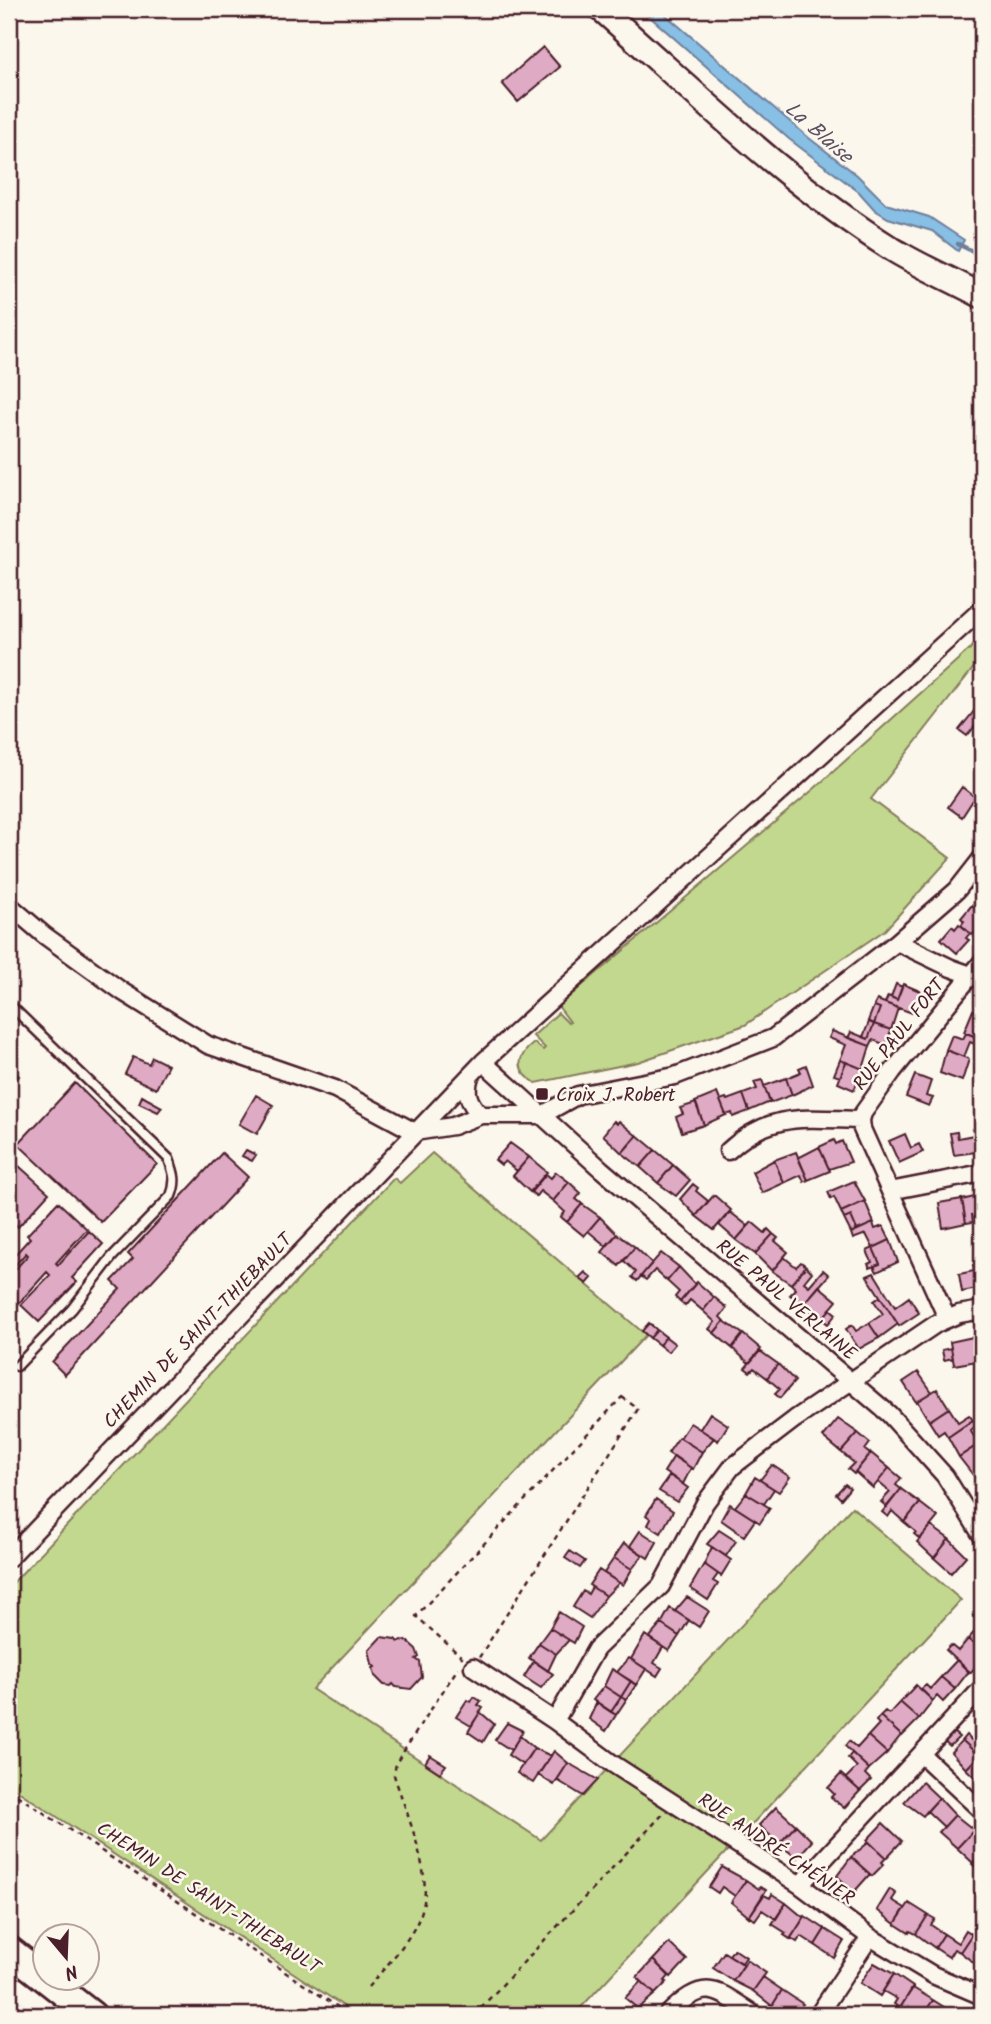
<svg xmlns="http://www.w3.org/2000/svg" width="991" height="2024" viewBox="0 0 991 2024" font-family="Kalam,sans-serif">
<rect width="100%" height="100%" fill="#fbf7ec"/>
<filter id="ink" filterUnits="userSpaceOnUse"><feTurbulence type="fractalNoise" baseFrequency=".0143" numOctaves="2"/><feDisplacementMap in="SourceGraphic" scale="14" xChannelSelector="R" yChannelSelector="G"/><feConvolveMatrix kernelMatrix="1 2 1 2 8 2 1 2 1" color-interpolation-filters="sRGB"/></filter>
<g filter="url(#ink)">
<!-- built -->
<path fill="#f3e0e0" d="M 9,1993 L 40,2015 L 9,2015 Z"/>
<!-- green -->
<path fill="#c2d88e" stroke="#867c5c" stroke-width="2" d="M 982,638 L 982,657 L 871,799 L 950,858 L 885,930 L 745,1025 L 638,1062 L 536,1083 C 515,1071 516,1057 534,1043 L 543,1050 L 545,1048 L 533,1036 L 558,1013 L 568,1023 L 570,1022 L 558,1006 L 815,788 Z
M 432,1153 L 646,1335 L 312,1689 L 541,1840 L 852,1507 L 961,1600 L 574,2015 L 357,2015 L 9,1785 L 9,1587 L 394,1178 L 400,1183 Z"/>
<!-- water -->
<path fill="#87bfe5" stroke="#6f7f9b" stroke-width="2" d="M 641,9 L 659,9 L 809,138 L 857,175 L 886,204 L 929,217 L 964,240 L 958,251 L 932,231 L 888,218 L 875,210 L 859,192 L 789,139 Z"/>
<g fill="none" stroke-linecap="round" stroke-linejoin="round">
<!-- stream -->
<path stroke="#6f7f9b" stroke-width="4.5" d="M 958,244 L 982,256"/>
</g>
<!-- building -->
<path fill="#dfaac3" stroke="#4a1f2b" stroke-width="2" d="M 543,47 L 560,67 L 518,102 L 502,83 Z
M 982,701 L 982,718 L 967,736 L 959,730 Z
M 962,787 L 975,797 L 962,817 L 948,807 Z
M 982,893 L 982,914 L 972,905 Z
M 972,905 L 982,914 L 982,927 L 972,935 L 961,925 L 964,921 L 961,918 Z
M 959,924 L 970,933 L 966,938 L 969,940 L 957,953 L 941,939 L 952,926 L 955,929 Z
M 896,984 L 902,987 L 897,1000 L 891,997 Z
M 903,984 L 920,991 L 912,1013 L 885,1003 L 888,996 L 897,1000 Z
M 877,1000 L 898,1008 L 891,1030 L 874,1024 L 880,1008 L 874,1006 Z
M 874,1006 L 880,1008 L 874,1024 L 868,1021 Z
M 973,1010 L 982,1014 L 982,1039 L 964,1032 Z
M 869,1022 L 874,1024 L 868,1039 L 863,1037 Z
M 874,1024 L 891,1030 L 886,1045 L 873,1040 L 870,1046 L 848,1038 L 851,1032 L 868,1039 Z
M 832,1031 L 870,1046 L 863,1069 L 840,1060 L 846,1045 L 829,1038 Z
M 966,1033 L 982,1039 L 982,1047 L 970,1042 L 964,1057 L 946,1050 L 952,1035 L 963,1039 Z
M 946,1050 L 969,1059 L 962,1081 L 940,1073 Z
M 133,1057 L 149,1064 L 152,1057 L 168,1065 L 156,1089 L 125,1074 Z
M 840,1060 L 846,1062 L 840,1077 L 834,1075 Z
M 846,1062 L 863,1069 L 854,1090 L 838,1083 Z
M 806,1065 L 813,1085 L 792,1095 L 786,1078 L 801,1072 L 799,1068 Z
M 9,1067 L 19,1076 L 9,1087 Z
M 915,1075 L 931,1081 L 926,1096 L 933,1098 L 929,1106 L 906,1097 Z
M 786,1078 L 792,1095 L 770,1103 L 764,1086 Z
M 762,1080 L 770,1102 L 749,1111 L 743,1094 L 757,1089 L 754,1082 Z
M 75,1083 L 157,1164 L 101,1222 L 18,1144 Z
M 717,1093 L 726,1115 L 704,1125 L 695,1102 Z
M 743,1094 L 749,1111 L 733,1117 L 732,1113 L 726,1115 L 720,1100 L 726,1098 L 727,1100 Z
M 256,1095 L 273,1105 L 257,1134 L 239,1124 Z
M 142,1096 L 162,1107 L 158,1112 L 139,1103 Z
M 696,1103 L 704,1125 L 682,1132 L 676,1117 L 683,1114 L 680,1108 Z
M 614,1121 L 617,1124 L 619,1121 L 637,1136 L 622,1153 L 603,1135 Z
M 982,1127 L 982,1152 L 977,1152 L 973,1129 Z
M 957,1132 L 958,1138 L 974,1135 L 977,1152 L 954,1155 L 950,1133 Z
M 905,1134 L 911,1148 L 919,1144 L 923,1152 L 899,1163 L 889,1141 Z
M 637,1135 L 655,1150 L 640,1167 L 622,1153 Z
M 834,1140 L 836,1144 L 842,1141 L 851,1162 L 829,1169 L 819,1147 Z
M 510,1143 L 529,1157 L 517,1171 L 505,1161 L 501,1165 L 495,1160 Z
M 819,1147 L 830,1171 L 808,1180 L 798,1158 Z
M 246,1150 L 256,1155 L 252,1161 L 242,1156 Z
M 655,1150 L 673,1165 L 658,1183 L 640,1167 Z
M 796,1152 L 808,1180 L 804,1182 L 801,1175 L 784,1183 L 774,1160 Z
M 222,1153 L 248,1177 L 65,1375 L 52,1362 L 120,1289 L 112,1281 L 133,1259 L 128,1254 Z
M 529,1157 L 547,1172 L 530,1192 L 513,1176 Z
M 774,1160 L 784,1183 L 762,1193 L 752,1172 Z
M 673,1165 L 690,1180 L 676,1196 L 658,1183 Z
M 19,1166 L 49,1193 L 18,1227 L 9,1219 L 9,1176 Z
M 556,1172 L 569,1182 L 553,1201 L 540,1191 L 536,1196 L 531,1192 L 546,1174 L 551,1178 Z
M 854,1181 L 865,1201 L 841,1212 L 834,1197 L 831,1199 L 828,1192 Z
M 569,1182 L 581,1193 L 576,1199 L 582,1204 L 567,1222 L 561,1217 L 565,1212 L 553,1201 Z
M 693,1184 L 698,1188 L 696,1191 L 708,1201 L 696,1216 L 680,1199 Z
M 714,1195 L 731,1210 L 714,1230 L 696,1216 Z
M 982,1195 L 982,1214 L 972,1215 L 973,1222 L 966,1223 L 962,1200 Z
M 962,1199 L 966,1223 L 943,1228 L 939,1203 Z
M 865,1201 L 874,1223 L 857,1230 L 851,1216 L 844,1219 L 841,1212 Z
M 58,1202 L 87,1229 L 56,1263 L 58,1265 L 89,1231 L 103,1244 L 72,1278 L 77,1282 L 39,1322 L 21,1305 L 50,1275 L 47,1272 L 19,1303 L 9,1293 L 9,1276 L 28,1255 L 26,1253 L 9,1272 L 9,1261 L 30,1238 L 27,1235 Z
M 582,1204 L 600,1217 L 584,1236 L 567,1222 Z
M 730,1212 L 748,1226 L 736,1240 L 719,1225 Z
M 851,1216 L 857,1230 L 851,1233 L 844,1219 Z
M 600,1217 L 617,1234 L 606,1246 L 588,1231 Z
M 752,1222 L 765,1233 L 768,1229 L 773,1234 L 755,1254 L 736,1240 Z
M 873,1223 L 875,1229 L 883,1226 L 890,1240 L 873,1248 L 866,1234 L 853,1239 L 851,1233 Z
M 617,1234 L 635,1247 L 619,1266 L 602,1252 Z
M 773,1234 L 778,1238 L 775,1241 L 788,1252 L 772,1271 L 755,1254 Z
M 890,1240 L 898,1262 L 877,1272 L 874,1266 L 880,1264 L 873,1248 Z
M 635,1247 L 652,1263 L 637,1281 L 632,1277 L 636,1272 L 624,1261 Z
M 873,1248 L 880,1264 L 870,1268 L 868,1264 L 872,1262 L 867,1251 Z
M 661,1253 L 679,1267 L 667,1281 L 655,1270 L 646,1280 L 641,1276 Z
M 784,1257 L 796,1267 L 801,1262 L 806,1266 L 791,1284 L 772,1271 Z
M 980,1264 L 982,1288 L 962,1292 L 959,1274 L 974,1271 L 973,1265 Z
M 806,1266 L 812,1272 L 804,1282 L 809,1286 L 823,1270 L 829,1275 L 803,1305 L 790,1295 L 796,1289 L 791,1284 Z
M 679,1267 L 695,1284 L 680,1302 L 675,1297 L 679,1292 L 667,1281 Z
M 585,1272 L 592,1278 L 587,1284 L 579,1278 Z
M 874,1273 L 895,1307 L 909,1297 L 919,1313 L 899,1326 L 867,1276 Z
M 697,1282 L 714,1297 L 703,1311 L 690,1300 L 685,1306 L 680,1302 Z
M 819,1286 L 837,1301 L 822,1319 L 803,1305 Z
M 714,1297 L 727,1308 L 720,1317 L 724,1321 L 714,1333 L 709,1329 L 715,1322 L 703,1311 Z
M 880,1297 L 898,1324 L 879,1338 L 869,1323 L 883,1314 L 874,1301 Z
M 830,1309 L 836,1314 L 828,1324 L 822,1319 Z
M 724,1321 L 743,1334 L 732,1348 L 714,1333 Z
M 649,1323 L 657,1330 L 650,1338 L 642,1331 Z
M 869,1323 L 879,1338 L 859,1349 L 846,1329 L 852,1325 L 856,1331 Z
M 657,1330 L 666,1337 L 659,1345 L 650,1338 Z
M 743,1334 L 761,1349 L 749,1363 L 732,1348 Z
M 980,1335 L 982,1335 L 982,1360 L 977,1361 L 973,1337 Z
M 666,1337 L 675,1344 L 668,1352 L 659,1345 Z
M 973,1337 L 977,1361 L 954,1365 L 950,1342 Z
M 951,1348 L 953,1358 L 944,1360 L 942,1350 Z
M 760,1351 L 778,1364 L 767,1378 L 754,1368 L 750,1372 L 745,1368 Z
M 778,1364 L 795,1381 L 780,1398 L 775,1394 L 780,1389 L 767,1378 Z
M 918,1372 L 932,1392 L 916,1402 L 903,1382 Z
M 937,1389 L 949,1408 L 929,1421 L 917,1401 Z
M 949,1408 L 958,1422 L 969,1415 L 973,1420 L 948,1437 L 944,1431 L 938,1435 L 929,1421 Z
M 710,1413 L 728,1425 L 718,1441 L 700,1429 Z
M 838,1419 L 858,1433 L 841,1452 L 823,1437 Z
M 973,1420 L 977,1426 L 970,1430 L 979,1444 L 959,1457 L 948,1437 Z
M 690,1423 L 714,1438 L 702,1452 L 680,1438 Z
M 858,1433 L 870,1443 L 865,1450 L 870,1454 L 854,1474 L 848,1469 L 854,1463 L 841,1452 Z
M 679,1437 L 702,1452 L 693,1469 L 668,1453 Z
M 979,1444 L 982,1449 L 982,1470 L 973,1475 L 959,1457 Z
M 871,1453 L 889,1468 L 873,1488 L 855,1472 Z
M 674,1456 L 691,1468 L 683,1484 L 664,1472 Z
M 772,1465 L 790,1477 L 779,1492 L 760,1480 Z
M 889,1468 L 901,1478 L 896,1485 L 901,1489 L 887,1507 L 881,1502 L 890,1492 L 878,1482 Z
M 982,1470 L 982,1491 L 973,1475 Z
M 670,1475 L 688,1488 L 677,1502 L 659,1491 Z
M 755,1477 L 774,1489 L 764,1504 L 746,1493 Z
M 845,1484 L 850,1488 L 841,1499 L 836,1494 Z
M 901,1489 L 920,1503 L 904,1522 L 892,1511 L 888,1517 L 882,1512 Z
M 746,1493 L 770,1508 L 760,1523 L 735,1507 Z
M 656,1499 L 673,1511 L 661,1533 L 648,1525 L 651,1519 L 646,1515 Z
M 920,1503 L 938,1517 L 920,1539 L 914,1534 L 916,1532 L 904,1522 Z
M 730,1504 L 755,1520 L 744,1536 L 721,1520 Z
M 931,1526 L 949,1539 L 934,1558 L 917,1542 Z
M 719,1530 L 736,1541 L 726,1556 L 707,1544 Z
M 640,1531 L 657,1542 L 648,1558 L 630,1546 Z
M 949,1539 L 966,1556 L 951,1573 L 934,1558 Z
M 624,1543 L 643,1555 L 632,1569 L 614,1558 Z
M 712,1547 L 731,1560 L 721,1576 L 704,1564 Z
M 570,1551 L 585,1561 L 580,1568 L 565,1558 Z
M 614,1558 L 632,1569 L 623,1585 L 604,1573 Z
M 704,1564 L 718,1574 L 713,1581 L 718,1584 L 708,1600 L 690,1588 Z
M 599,1570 L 619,1583 L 606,1596 L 589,1585 Z
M 592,1587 L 606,1596 L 590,1618 L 573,1607 L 583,1591 L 588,1594 Z
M 687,1597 L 709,1611 L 699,1627 L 675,1611 Z
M 670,1608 L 689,1620 L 679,1636 L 661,1624 Z
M 559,1612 L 582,1627 L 574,1643 L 550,1628 Z
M 661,1624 L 679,1636 L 669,1651 L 649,1638 Z
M 982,1624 L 982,1652 L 968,1639 Z
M 550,1628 L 569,1640 L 556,1654 L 539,1643 Z
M 645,1635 L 663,1647 L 654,1663 L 662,1668 L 657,1676 L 631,1659 Z
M 381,1637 L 395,1639 L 398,1642 L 401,1640 L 407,1641 L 416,1649 L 419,1657 L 416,1659 L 420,1662 L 422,1677 L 411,1689 L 396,1687 L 393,1684 L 391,1686 L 384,1685 L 375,1676 L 373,1668 L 375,1667 L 372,1664 L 369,1650 Z
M 968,1639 L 982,1652 L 982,1660 L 970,1673 L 946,1650 L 951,1645 L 958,1651 Z
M 539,1643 L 556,1654 L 548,1671 L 529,1658 Z
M 629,1658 L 646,1669 L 636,1685 L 617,1672 Z
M 957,1660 L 969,1671 L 955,1689 L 941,1677 Z
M 534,1661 L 553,1674 L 541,1688 L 524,1677 Z
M 612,1669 L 631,1681 L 621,1697 L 604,1686 Z
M 941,1677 L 955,1689 L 943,1702 L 937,1696 L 933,1701 L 921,1689 L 926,1685 L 930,1689 Z
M 631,1681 L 636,1685 L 626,1700 L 621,1697 Z
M 916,1685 L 933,1701 L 919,1719 L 900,1702 Z
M 604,1686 L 621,1697 L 611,1712 L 593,1700 Z
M 474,1697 L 481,1701 L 478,1705 L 483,1708 L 471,1726 L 456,1717 L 467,1700 L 471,1702 Z
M 621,1697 L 626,1700 L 616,1715 L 611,1712 Z
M 597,1702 L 616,1715 L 606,1731 L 589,1719 Z
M 900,1702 L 919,1719 L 902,1736 L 880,1716 L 885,1711 L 889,1714 Z
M 480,1712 L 494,1724 L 483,1742 L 468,1732 Z
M 880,1716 L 901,1735 L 887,1753 L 868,1736 L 879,1724 L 876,1721 Z
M 507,1723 L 523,1731 L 511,1750 L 495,1740 Z
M 953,1732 L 959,1737 L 950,1746 L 944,1741 Z
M 966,1735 L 982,1750 L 979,1756 L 962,1740 Z
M 520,1736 L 534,1748 L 523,1765 L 508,1755 Z
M 868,1736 L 887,1753 L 869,1769 L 845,1746 L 849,1741 L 857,1748 Z
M 962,1740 L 979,1756 L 966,1769 L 951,1752 Z
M 534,1748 L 551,1756 L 533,1783 L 517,1773 Z
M 554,1751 L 568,1763 L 554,1785 L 538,1775 Z
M 982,1752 L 982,1781 L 979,1778 L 978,1780 L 966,1769 Z
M 852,1753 L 869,1769 L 865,1774 L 871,1780 L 860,1791 L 846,1778 L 857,1767 L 848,1758 Z
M 430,1755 L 446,1765 L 440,1773 L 425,1763 Z
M 568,1763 L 598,1780 L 583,1796 L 557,1780 Z
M 841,1774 L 860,1791 L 844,1808 L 831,1797 L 834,1794 L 828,1788 Z
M 922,1782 L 939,1798 L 923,1816 L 904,1802 Z
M 939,1798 L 955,1815 L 944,1827 L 927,1811 Z
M 776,1807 L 796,1825 L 779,1844 L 759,1825 Z
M 955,1815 L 974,1830 L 957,1848 L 939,1832 Z
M 883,1823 L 902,1841 L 886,1858 L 867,1840 Z
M 796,1825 L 812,1841 L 797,1858 L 779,1844 Z
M 974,1830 L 982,1838 L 982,1853 L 973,1863 L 957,1848 Z
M 869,1842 L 886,1858 L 882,1862 L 884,1864 L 872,1876 L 851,1857 Z
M 982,1853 L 982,1864 L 978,1869 L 972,1864 Z
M 851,1857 L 870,1874 L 854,1892 L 837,1876 Z
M 722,1867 L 746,1880 L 735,1896 L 722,1887 L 718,1893 L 709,1887 Z
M 746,1880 L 759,1889 L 761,1887 L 766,1890 L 749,1917 L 731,1902 Z
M 890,1889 L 896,1894 L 892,1900 L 905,1908 L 895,1924 L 877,1910 Z
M 772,1894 L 786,1903 L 776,1919 L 762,1910 L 755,1920 L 749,1917 L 764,1895 L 770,1898 Z
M 786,1903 L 804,1918 L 790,1939 L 784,1935 L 786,1933 L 772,1924 Z
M 909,1903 L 928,1915 L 916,1934 L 910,1931 L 909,1933 L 895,1924 Z
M 928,1915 L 935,1919 L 931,1925 L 944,1934 L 935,1948 L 916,1934 Z
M 805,1916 L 825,1929 L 815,1945 L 801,1936 L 797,1942 L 791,1938 Z
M 825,1929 L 844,1941 L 834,1958 L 815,1945 Z
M 966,1930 L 972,1934 L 960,1952 L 954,1949 L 949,1957 L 935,1948 L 944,1934 L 958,1943 Z
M 972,1934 L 978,1938 L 975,1943 L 982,1948 L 982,1959 L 978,1966 L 960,1952 Z
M 669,1943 L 687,1960 L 671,1977 L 653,1960 Z
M 734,1949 L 746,1957 L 742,1963 L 729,1955 Z
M 724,1952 L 744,1965 L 733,1981 L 713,1968 Z
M 653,1960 L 669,1976 L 665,1981 L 667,1982 L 655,1994 L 637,1977 Z
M 747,1960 L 766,1973 L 753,1991 L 733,1981 Z
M 874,1963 L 894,1974 L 880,1996 L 860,1983 Z
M 894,1974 L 913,1987 L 900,2008 L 894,2004 L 897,1999 L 883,1991 Z
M 763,1977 L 782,1990 L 772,2006 L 753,1991 Z
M 641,1981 L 655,1994 L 638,2009 L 625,1998 Z
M 913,1988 L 933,2000 L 923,2015 L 909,2007 L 906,2012 L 900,2008 Z
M 782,1990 L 803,2004 L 796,2015 L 786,2015 L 772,2006 Z
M 933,2000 L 947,2009 L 950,2015 L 923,2015 Z"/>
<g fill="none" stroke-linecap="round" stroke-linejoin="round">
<defs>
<path id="lane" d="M 9,1004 L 169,1159 C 174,1173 177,1181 171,1196 L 112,1257 L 72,1309 L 17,1366"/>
<path id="street" d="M 9,905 L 44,935 L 123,992 L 208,1045 L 335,1089 L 415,1132 L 453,1126 L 481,1115 L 542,1115 L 578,1095 L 675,1076 L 773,1038 L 897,942 L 957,890 L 982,858
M 897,942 L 951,968 L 982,979
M 483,1062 L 601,1169 L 889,1414 L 945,1476 L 982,1536
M 470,1076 C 465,1092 468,1103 481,1115
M 728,1151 C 771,1111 806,1119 861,1120
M 890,1191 L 982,1173
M 947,1318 L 862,1129 L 861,1120 L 863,1113 L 893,1071 L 982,962
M 9,1558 L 483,1062 L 982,609
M 473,1667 L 555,1721 L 613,1764 L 800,1885 L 870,1937 L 933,1975 L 982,1996
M 555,1721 L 596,1649 L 661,1586 L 705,1503 L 732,1467 L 795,1419 L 936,1324 L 959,1314 L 982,1310
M 921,1754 L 982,1811
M 800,1885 L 982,1688
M 667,2015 C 706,1977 714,1988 755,2015
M 818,2015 L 870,1937"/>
<path id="secondary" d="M 601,9 C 695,92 785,182 892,249 C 921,267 953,280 982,296"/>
<path id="primary" d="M 9,1950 L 92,2015"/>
</defs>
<!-- lane casing -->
<use href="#lane" stroke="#4a1f2b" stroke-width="13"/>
<!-- street casing -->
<use href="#street" stroke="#4a1f2b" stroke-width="21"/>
<!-- secondary casing -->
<use href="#secondary" stroke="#4a1f2b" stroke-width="28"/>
<!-- primary casing -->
<use href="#primary" stroke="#4a1f2b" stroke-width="32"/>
<!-- path -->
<path stroke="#4a1f2b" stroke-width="2.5" stroke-dasharray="5 5" stroke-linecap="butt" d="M 622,1397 L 638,1409 L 473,1667 L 416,1616 Z
M 9,1790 L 350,2015
M 368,1987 C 387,1965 416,1935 423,1907 C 432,1871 405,1810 394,1775 L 396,1763 L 458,1668
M 474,2015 L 664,1813"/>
<!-- lane -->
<use href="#lane" stroke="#fbf7ec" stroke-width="8"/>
<!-- street -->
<use href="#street" stroke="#fbf7ec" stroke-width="16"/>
<!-- secondary -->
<use href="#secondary" stroke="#fbf7ec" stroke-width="23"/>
<!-- primary -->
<use href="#primary" stroke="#fbf7ec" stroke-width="26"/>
</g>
</g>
<!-- markers -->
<rect fill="#4a1f2b" stroke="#fbf7ec" stroke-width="2.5" x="535" y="1087" width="14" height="14" rx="3.5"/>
<g text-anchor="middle" stroke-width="5" stroke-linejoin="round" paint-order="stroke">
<!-- street labels -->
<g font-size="19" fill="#4a1f2b" stroke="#fbf7ec">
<text transform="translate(898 1034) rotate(-52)" y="7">RUE PAUL FORT</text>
<text transform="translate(787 1299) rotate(40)" y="7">RUE PAUL VERLAINE</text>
<text transform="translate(197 1330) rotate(-46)" y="7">CHEMIN DE SAINT-THIEBAULT</text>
<text transform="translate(777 1848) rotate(34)" y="7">RUE ANDRÉ CHÉNIER</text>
<text transform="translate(209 1897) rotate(33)" y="7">CHEMIN DE SAINT-THIEBAULT</text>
</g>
<!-- poi labels -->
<g font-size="19" fill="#4a1f2b" stroke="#fbf7ec" text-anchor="start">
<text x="556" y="1101">Croix J. Robert</text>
</g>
<!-- water labels -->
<g font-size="21" font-style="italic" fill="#5c4f63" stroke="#fbf7ec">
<text transform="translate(819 132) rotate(41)" y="7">La Blaise</text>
</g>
</g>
<!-- margin -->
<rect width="991" height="2024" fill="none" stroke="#fbf7ec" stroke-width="35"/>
<rect x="18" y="18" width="956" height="1989" fill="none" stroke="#4a1f2b" stroke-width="2.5" filter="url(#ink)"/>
<!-- north arrow -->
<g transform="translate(66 1957) rotate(161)"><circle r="33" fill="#fbf7ec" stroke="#b4a19f" stroke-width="2"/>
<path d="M0-5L12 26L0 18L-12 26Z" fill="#4a1f2b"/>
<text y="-10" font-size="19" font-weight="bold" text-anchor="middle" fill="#4a1f2b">N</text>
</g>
</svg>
